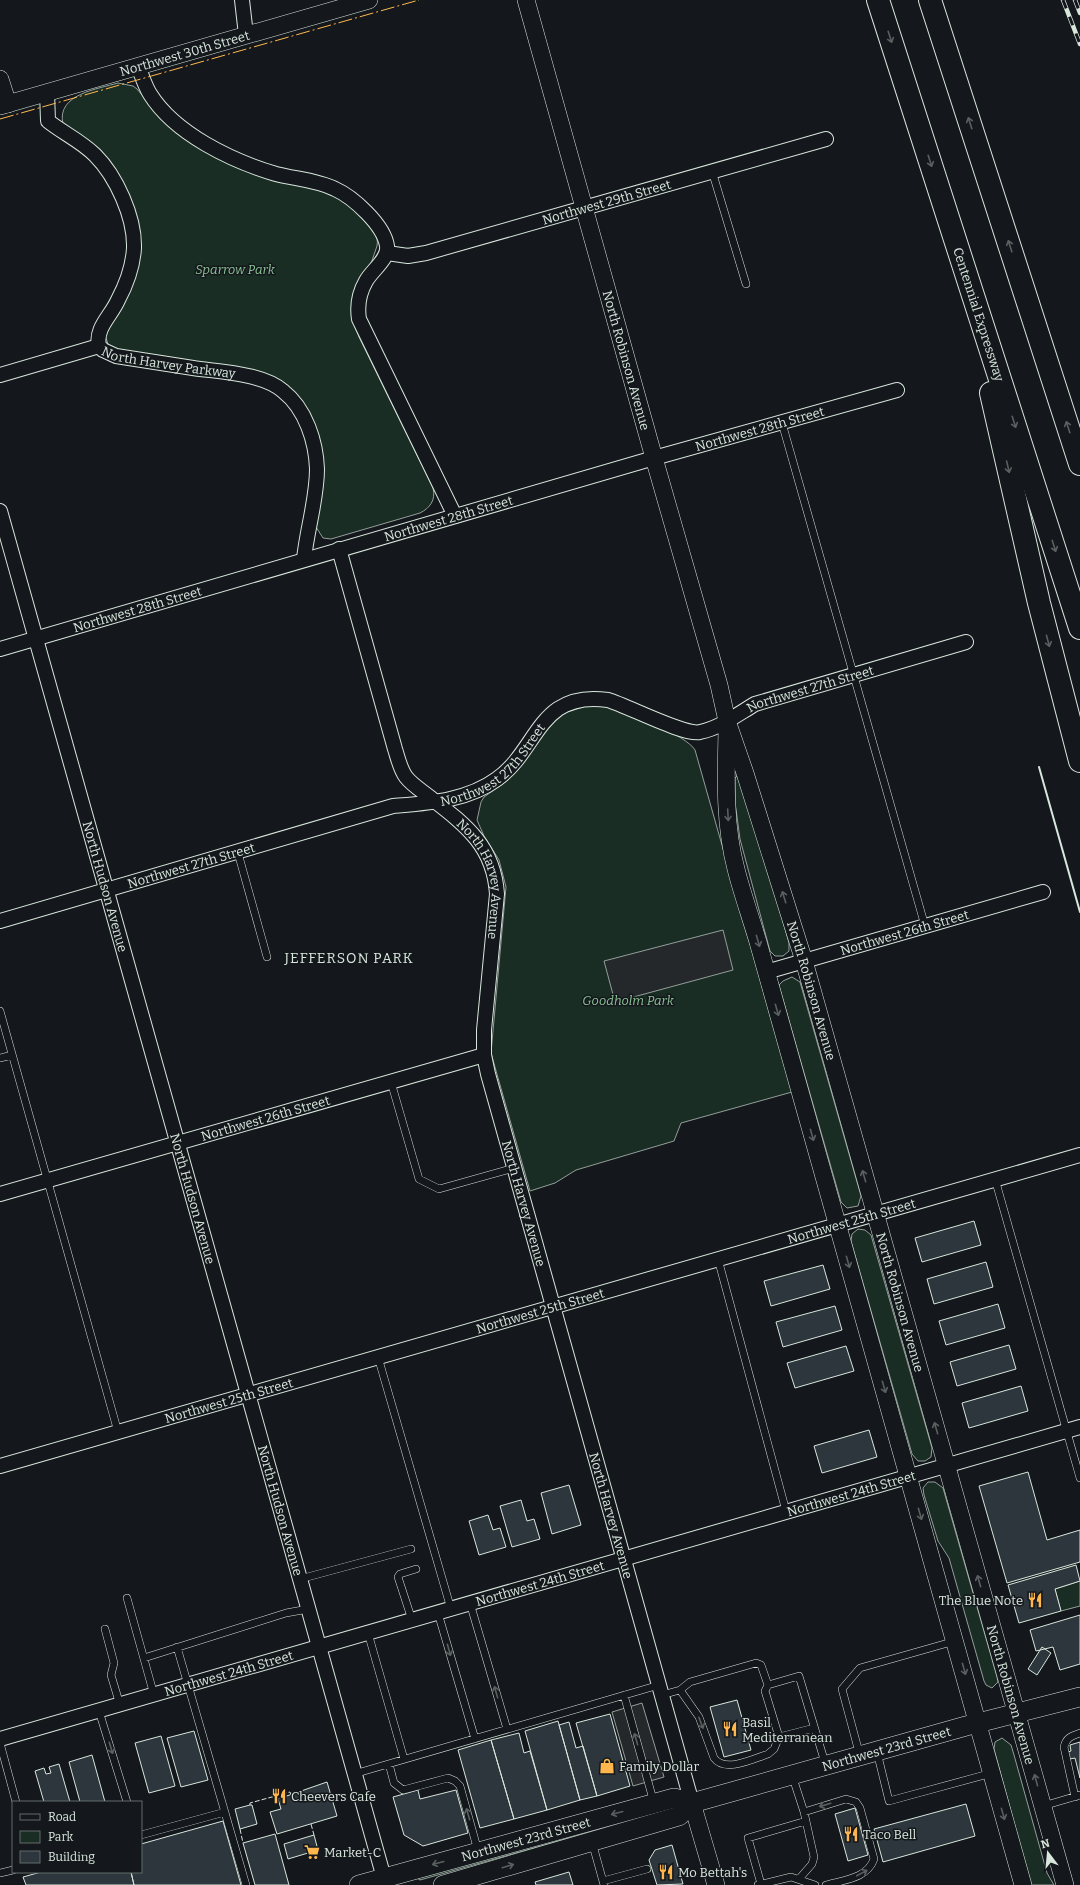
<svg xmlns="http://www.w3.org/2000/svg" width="1080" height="1885" viewBox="0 0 1080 1885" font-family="Bitter,serif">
<rect width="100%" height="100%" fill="#14181c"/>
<!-- green -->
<path fill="#1a2d24" stroke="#939e99" d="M 118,83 L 133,86 L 137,89 L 163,120 L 340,198 C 353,207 381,229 377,246 L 352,319 L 359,337 L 433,488 C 436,500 430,508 420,513 L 331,539 L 323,538 L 316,527 L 322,477 L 287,386 L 115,350 L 108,344 L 105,335 L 135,269 L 117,175 L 111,163 L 99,150 L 63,124 C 56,94 98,89 118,83 Z
M 586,706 C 594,706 603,705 611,707 C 628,711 687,736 695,750 L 792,1092 L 681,1123 L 674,1141 L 576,1170 L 555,1183 L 530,1191 L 491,1053 L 506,887 L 499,860 L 484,836 L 477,820 L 481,802 L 484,797 L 508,780 L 518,770 L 541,733 L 559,715 Z
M 739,774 L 742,776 L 789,943 L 789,951 L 783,956 L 775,956 L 770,951 L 740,839 L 735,802 L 735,778 Z
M 792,977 L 800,982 L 861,1196 L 858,1206 L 847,1208 L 841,1202 L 780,989 L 779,985 L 783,981 Z
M 858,1229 L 865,1230 L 871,1235 L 932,1448 L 931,1457 L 925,1461 L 918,1461 L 912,1454 L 851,1241 L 852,1234 Z
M 928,1482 L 935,1482 L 943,1488 L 997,1677 L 998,1682 L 992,1688 L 986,1685 L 984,1681 L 949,1558 L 938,1541 L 924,1495 L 923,1488 Z
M 1080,1581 L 1080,1606 L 1061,1611 L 1055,1589 Z
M 1002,1738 L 1011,1745 L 1014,1755 L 1047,1873 L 1054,1885 L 1031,1885 L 994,1749 L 995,1742 Z
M 600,1825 L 601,1829 L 420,1880 L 417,1878 Z"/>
<!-- parking -->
<path fill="#24282b" stroke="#939e99" d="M 723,930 L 733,970 L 615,1002 L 604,961 Z
M 642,1703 L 664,1777 L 633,1786 L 612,1712 Z"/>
<!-- building -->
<path fill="#2c363c" stroke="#d8e6dc" d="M 974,1221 L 981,1245 L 922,1262 L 915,1238 Z
M 986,1262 L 993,1287 L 934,1304 L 927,1279 Z
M 823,1265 L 830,1289 L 771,1306 L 764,1281 Z
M 998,1304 L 1005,1328 L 946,1345 L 939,1321 Z
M 835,1306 L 842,1330 L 783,1347 L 776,1322 Z
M 1009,1345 L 1016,1369 L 957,1386 L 950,1362 Z
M 846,1346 L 854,1371 L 795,1388 L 787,1363 Z
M 1021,1386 L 1028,1411 L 969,1428 L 962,1403 Z
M 869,1430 L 877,1457 L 822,1473 L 814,1446 Z
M 1028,1472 L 1047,1540 L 1080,1530 L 1080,1562 L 1007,1583 L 979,1486 Z
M 569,1485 L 581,1525 L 552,1534 L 541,1493 Z
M 521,1500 L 527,1521 L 534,1519 L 540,1539 L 512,1547 L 500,1506 Z
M 488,1515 L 493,1530 L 500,1528 L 506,1547 L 479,1555 L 469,1521 Z
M 1076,1565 L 1080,1581 L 1055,1589 L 1061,1611 L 1019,1623 L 1008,1585 Z
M 1080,1615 L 1080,1664 L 1060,1670 L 1053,1647 L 1036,1651 L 1030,1630 Z
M 1042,1647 L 1051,1653 L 1037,1675 L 1028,1669 Z
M 737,1700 L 751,1750 L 724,1757 L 710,1707 Z
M 610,1714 L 630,1786 L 597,1796 L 576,1723 Z
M 558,1721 L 580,1800 L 547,1810 L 525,1731 Z
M 569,1722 L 576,1748 L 583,1746 L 597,1796 L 580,1800 L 559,1725 Z
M 194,1731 L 208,1780 L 181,1787 L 167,1738 Z
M 519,1733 L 524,1753 L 530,1751 L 547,1810 L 514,1819 L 491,1740 Z
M 161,1736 L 175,1786 L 149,1793 L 135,1743 Z
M 491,1740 L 514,1819 L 480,1828 L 458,1750 Z
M 1080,1742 L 1080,1778 L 1075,1758 L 1070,1759 L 1068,1752 L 1071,1751 L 1070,1745 Z
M 92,1755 L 105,1802 L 80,1802 L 69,1762 Z
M 59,1764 L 70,1802 L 44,1802 L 35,1771 L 44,1768 L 46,1774 L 51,1773 L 49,1767 Z
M 327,1782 L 337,1816 L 277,1834 L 270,1812 L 281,1809 L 278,1799 Z
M 418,1790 L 420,1799 L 456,1790 L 468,1833 L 423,1846 L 404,1835 L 393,1797 Z
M 966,1804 L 975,1836 L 883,1862 L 874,1829 Z
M 250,1805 L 252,1805 L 257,1824 L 240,1829 L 235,1809 Z
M 855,1808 L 868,1855 L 848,1861 L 835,1814 Z
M 223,1821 L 241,1885 L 134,1885 L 131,1872 L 141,1872 L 141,1844 Z
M 275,1834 L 289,1885 L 255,1885 L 243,1843 Z
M 314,1835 L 318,1850 L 288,1859 L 284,1844 Z
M 672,1845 L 683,1884 L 657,1885 L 649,1860 L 655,1850 Z
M 41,1872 L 131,1872 L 134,1885 L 26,1885 L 23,1877 Z
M 569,1872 L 573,1885 L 536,1885 L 535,1882 Z"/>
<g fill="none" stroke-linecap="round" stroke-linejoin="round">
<defs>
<path id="service" d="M 712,171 L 746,284
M 782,423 L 925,926
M 238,853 L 267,957
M 0,1011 L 118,1432
M 0,1058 L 12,1055
M 391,1082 L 419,1179 L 439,1189 L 514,1168
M 995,1179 L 1080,1478
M 718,1259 L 786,1511
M 378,1357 L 451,1609
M 300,1579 L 411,1549
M 127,1598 L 154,1695
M 470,1603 L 507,1729
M 438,1613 L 475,1739
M 412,1620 L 398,1577 L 400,1574 L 416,1569
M 105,1629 L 114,1663 L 111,1675 L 120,1705
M 368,1633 L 404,1759
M 177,1647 L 246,1885
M 144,1658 L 286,1613 L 308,1609
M 680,1690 L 699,1717 L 714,1758 C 725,1773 753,1759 768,1754 L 774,1749 L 779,1737 L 765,1691 L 768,1685
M 624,1695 L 654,1803
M 662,1695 L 680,1690 L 690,1682 L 756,1663 L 761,1665 L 768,1685 L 799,1676 L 826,1766
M 99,1711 L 127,1802
M 779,1737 L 814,1728
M 0,1743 L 16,1802
M 877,1752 L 889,1801 L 992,1773
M 860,1756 L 842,1689 L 860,1668 L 955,1641
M 389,1764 L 394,1783 L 403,1790 L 448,1778 L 455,1781 L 460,1786 L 478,1851
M 354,1774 L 659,1685
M 792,1775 L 804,1812 L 814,1857 L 812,1864 L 799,1879
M 1075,1797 L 1064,1747 C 1066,1738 1071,1736 1080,1733
M 1043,1806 L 1080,1795
M 804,1812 L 846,1799 L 856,1802 L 860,1808 L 874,1859 C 867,1879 843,1880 826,1885
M 141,1835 L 225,1812
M 592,1842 L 604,1885
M 0,1873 L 13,1870
M 603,1881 L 647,1869
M 761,1884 L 748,1838 L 806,1821
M 758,1885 L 791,1877 L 815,1885"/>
<g id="minor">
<path d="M 242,0 L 246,35"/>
<path d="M 138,66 C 142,76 145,86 150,94 C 175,134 232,161 276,174 C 295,179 317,180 335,189 C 353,197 384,225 387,246 C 389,259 372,270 366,281 C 359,293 357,306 359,319 L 455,516"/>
<path id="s1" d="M 47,92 L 48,121 C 63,133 81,141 95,155 C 116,176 135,217 134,248 C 133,265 126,285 118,300 C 111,316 95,328 99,346 L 103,350 L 116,356 C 142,360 167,364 193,368 C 220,372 262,373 283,391 C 306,409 316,442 317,469 C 317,499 307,529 304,559"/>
<path id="s2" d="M 387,253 L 408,256 L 426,253 L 826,139"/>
<path d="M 0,375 L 99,346"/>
<path id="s3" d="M 0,511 L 384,1878"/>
<path id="s4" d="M 339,549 L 395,749 C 398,758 400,769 406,777 C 413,786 424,792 432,799 C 467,826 494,847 497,894 L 484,1030 L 484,1055 L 488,1074 L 692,1803"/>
<path id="s5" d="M 0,649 L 654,458 L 897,390"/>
<path id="s6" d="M 0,921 L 393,806 C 429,803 467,801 497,779 C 539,749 538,690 608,700 C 628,706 685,736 700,732 C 720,728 738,714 755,704 L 966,642"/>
<path id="s7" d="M 766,972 L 1043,892"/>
<path id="s8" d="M 0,1194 L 484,1055"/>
<path id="s9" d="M 0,1466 L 1080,1155"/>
<path id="s10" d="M 0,1739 L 1080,1427"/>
</g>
<g id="tertiary">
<path id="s11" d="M 526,0 L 654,458 L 719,685 L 727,721 L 745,773 L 804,961 L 1065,1885"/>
<path d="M 0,79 L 8,104"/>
<path id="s12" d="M 0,106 L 369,0"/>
<path d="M 727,731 C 726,777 724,824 736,869 C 742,893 751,918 758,942 L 1023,1885"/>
<path d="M 692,1803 L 716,1885"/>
</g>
<g id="secondary">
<path id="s13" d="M 359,1885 L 674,1798 L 692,1803"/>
<path id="s14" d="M 443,1885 L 679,1816 L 692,1803 L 966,1726 L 1080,1697"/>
</g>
<g id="motorway">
<path id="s15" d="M 878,0 L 1080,628"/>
<path d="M 930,0 L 1080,464"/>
<path d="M 991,393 L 1039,603 L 1080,761"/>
</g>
</defs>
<!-- service casing -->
<use href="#service" stroke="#d8e6dc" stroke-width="8"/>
<!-- minor casing -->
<use href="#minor" stroke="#d8e6dc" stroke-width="16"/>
<!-- tertiary casing -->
<use href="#tertiary" stroke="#d8e6dc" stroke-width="18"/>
<!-- secondary casing -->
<use href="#secondary" stroke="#d8e6dc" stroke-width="20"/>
<!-- motorway casing -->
<use href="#motorway" stroke="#d8e6dc" stroke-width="24"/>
<!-- service -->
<use href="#service" stroke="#14181c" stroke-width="7"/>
<!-- minor -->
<use href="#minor" stroke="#14181c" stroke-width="14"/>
<!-- tertiary -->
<use href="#tertiary" stroke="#14181c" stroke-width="17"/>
<!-- secondary -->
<use href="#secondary" stroke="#14181c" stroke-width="19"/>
<!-- motorway -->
<use href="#motorway" stroke="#14181c" stroke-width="22"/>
<defs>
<path id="rail" d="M 1063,0 L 1080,44
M 1075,0 L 1080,13"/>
</defs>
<!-- rail casing -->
<use href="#rail" stroke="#d8e6dc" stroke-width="4.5"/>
<!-- rail -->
<use href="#rail" stroke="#14181c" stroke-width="3" stroke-dasharray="9" stroke-linecap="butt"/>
<!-- fence -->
<path stroke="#d8e6dc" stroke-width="1" stroke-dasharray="5 2" stroke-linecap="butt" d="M 250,1805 L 250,1803 L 290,1792 L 291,1795
M 311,1824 L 314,1835
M 240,1829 L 243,1843"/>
<!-- wall -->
<path stroke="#d8e6dc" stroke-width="2" d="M 1039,767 L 1080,912"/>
<!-- power -->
<path stroke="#ffb74d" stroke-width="1" stroke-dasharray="14 3 2 3" stroke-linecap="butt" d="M 0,119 L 419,0"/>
</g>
<!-- one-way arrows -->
<defs><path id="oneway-shaft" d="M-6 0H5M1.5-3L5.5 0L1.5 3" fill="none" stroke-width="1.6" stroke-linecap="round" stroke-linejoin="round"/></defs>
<g stroke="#59605f">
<use href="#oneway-shaft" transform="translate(890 37) rotate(72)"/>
<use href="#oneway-shaft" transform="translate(970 123) rotate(-108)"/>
<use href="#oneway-shaft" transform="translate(930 161) rotate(72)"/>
<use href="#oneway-shaft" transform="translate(1010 246) rotate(-108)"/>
<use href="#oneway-shaft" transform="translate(1014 422) rotate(72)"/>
<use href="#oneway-shaft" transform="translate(1068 427) rotate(-108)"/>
<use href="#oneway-shaft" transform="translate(1008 467) rotate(77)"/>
<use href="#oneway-shaft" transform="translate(1054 546) rotate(72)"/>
<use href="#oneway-shaft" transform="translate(1048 641) rotate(75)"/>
<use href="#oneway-shaft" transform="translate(728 815) rotate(87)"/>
<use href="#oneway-shaft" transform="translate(784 897) rotate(-107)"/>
<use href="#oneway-shaft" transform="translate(758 941) rotate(74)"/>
<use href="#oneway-shaft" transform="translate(777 1010) rotate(74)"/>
<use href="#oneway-shaft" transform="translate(812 1135) rotate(74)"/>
<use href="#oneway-shaft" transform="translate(864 1176) rotate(-106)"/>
<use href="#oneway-shaft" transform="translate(848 1262) rotate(74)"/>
<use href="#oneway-shaft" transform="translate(884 1387) rotate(74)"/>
<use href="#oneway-shaft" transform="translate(936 1428) rotate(-106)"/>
<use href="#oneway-shaft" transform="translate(920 1514) rotate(74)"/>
<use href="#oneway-shaft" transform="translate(979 1581) rotate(-106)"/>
<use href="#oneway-shaft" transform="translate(449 1650) rotate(74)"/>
<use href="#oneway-shaft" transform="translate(964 1669) rotate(74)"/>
<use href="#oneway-shaft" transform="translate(496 1692) rotate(-106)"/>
<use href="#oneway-shaft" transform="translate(701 1723) rotate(70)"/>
<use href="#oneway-shaft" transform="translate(636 1739) rotate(-106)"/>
<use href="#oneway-shaft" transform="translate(111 1748) rotate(73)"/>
<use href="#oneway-shaft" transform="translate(1036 1780) rotate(-105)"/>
<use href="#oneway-shaft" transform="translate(825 1805) rotate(164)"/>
<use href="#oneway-shaft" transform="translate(617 1813) rotate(165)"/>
<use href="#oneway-shaft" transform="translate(468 1814) rotate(-106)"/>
<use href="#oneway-shaft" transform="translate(1003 1814) rotate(74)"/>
<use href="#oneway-shaft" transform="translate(438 1863) rotate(165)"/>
<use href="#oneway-shaft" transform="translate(508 1866) rotate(-16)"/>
<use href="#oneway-shaft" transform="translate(862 1873) rotate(-28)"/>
</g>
<!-- icons -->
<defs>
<symbol id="restaurant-bare" viewBox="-9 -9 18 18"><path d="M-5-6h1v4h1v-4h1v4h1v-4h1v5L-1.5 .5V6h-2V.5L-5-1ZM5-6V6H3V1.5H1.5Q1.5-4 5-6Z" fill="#ffb74d" stroke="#14181c" stroke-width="2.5" paint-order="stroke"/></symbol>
<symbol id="shop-bare" viewBox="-9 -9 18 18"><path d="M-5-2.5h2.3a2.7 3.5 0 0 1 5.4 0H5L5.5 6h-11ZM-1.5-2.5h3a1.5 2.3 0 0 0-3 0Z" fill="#ffb74d" stroke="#14181c" stroke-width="2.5" paint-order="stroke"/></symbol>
<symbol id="supermarket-bare" viewBox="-9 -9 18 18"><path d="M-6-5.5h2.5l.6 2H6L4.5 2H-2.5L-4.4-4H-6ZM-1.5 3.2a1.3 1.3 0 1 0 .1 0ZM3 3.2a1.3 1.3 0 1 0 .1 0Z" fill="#ffb74d" stroke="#14181c" stroke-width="2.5" paint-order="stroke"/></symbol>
</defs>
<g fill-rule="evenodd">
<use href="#restaurant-bare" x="1024" y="1589" width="22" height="22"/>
<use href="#restaurant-bare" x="719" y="1718" width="22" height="22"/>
<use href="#shop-bare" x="596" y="1755" width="22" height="22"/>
<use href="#restaurant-bare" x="268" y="1785" width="22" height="22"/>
<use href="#restaurant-bare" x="840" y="1823" width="22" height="22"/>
<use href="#supermarket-bare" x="301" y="1841" width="22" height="22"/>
<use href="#restaurant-bare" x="655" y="1861" width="22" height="22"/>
</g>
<g text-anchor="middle" stroke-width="3" stroke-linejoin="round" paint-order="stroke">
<!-- street labels -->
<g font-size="13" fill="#d8e6dc" stroke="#14181c">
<text dy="5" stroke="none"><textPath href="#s12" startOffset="192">Northwest 30th Street</textPath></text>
<text dy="5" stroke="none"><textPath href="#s2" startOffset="227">Northwest 29th Street</textPath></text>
<text dy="5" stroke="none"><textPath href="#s15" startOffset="330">Centennial Expressway</textPath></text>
<text dy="5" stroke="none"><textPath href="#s1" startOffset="369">North Harvey Parkway</textPath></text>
<text dy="5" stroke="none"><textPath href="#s11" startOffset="374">North Robinson Avenue</textPath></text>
<text dy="5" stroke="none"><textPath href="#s5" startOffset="791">Northwest 28th Street</textPath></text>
<text dy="5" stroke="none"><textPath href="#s5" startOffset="467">Northwest 28th Street</textPath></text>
<text dy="5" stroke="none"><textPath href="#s5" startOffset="143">Northwest 28th Street</textPath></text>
<text dy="5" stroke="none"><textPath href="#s6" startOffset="881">Northwest 27th Street</textPath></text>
<text dy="5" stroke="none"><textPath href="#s6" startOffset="523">Northwest 27th Street</textPath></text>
<text dy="5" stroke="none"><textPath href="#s6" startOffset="199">Northwest 27th Street</textPath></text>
<text dy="5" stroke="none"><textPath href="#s4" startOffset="372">North Harvey Avenue</textPath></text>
<text dy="5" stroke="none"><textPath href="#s3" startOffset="390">North Hudson Avenue</textPath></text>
<text dy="5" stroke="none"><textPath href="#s7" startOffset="144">Northwest 26th Street</textPath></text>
<text dy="5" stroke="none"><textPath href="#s11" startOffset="1031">North Robinson Avenue</textPath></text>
<text dy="5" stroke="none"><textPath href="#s8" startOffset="276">Northwest 26th Street</textPath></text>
<text dy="5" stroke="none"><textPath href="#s3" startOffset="714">North Hudson Avenue</textPath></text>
<text dy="5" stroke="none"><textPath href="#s4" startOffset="707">North Harvey Avenue</textPath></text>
<text dy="5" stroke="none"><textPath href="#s9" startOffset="886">Northwest 25th Street</textPath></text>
<text dy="5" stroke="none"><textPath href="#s11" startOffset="1355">North Robinson Avenue</textPath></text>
<text dy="5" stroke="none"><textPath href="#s9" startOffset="562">Northwest 25th Street</textPath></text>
<text dy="5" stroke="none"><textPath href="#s9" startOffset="238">Northwest 25th Street</textPath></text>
<text dy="5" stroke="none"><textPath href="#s10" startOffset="886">Northwest 24th Street</textPath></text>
<text dy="5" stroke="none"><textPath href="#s3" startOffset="1038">North Hudson Avenue</textPath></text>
<text dy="5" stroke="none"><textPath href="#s4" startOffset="1031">North Harvey Avenue</textPath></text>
<text dy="5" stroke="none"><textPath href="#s10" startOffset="562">Northwest 24th Street</textPath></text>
<text dy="5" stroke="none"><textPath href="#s10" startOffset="238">Northwest 24th Street</textPath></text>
<text dy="5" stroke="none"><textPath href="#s11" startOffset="1763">North Robinson Avenue</textPath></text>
<text dy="5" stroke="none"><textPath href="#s14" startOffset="466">Northwest 23rd Street</textPath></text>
<text dy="5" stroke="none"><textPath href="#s13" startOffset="173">Northwest 23rd Street</textPath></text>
</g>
<!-- park labels -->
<g font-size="13" font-style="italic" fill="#8ac095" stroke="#14181c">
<text x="235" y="274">Sparrow Park</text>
<text x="628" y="1005">Goodholm Park</text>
</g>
<!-- poi labels -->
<g font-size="13" fill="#d8e6dc" stroke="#14181c" text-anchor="start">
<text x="1023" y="1605" text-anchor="end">The Blue Note</text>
<text x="742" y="1727">Basil<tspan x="742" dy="15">Mediterranean</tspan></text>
<text x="619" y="1771">Family Dollar</text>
<text x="291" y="1801">Cheevers Cafe</text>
<text x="863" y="1839">Taco Bell</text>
<text x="324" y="1857">Market-C</text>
<text x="678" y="1877">Mo Bettah's</text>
</g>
<!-- neighbourhood labels -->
<g font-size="14" letter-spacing="1" fill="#d8e6dc" stroke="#14181c">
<text x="349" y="963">JEFFERSON PARK</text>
</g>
</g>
<!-- legend -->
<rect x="12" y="1801" width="130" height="72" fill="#14181c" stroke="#626a69"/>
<rect x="20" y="1814" width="20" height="6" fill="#14181c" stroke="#626a69"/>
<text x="48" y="1821" font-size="12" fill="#d8e6dc">Road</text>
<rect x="20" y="1831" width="20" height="12" fill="#1a2d24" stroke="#626a69"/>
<text x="48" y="1841" font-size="12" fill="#d8e6dc">Park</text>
<rect x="20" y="1851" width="20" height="12" fill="#2c363c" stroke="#626a69"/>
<text x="48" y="1861" font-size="12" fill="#d8e6dc">Building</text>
<!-- north arrow -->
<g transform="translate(1048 1853) rotate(344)" stroke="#14181c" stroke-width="3" paint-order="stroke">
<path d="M0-3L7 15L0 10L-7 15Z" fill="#d8e6dc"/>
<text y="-6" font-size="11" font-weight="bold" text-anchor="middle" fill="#d8e6dc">N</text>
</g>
</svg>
